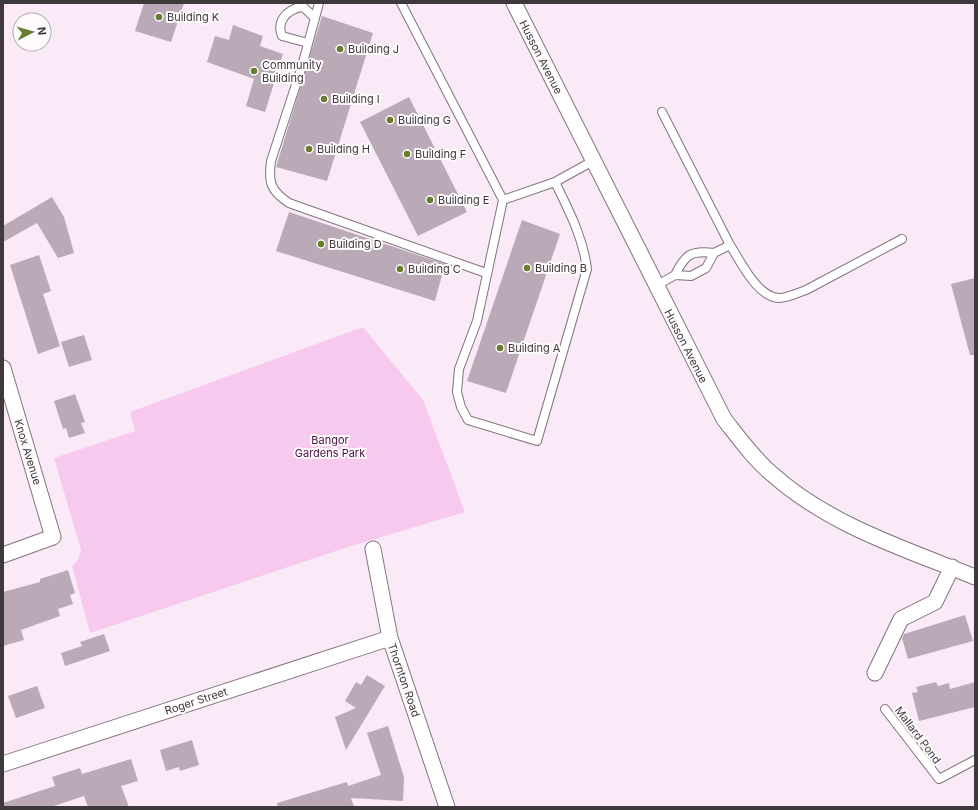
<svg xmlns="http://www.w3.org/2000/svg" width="978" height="810" viewBox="0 0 978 810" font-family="Inter,sans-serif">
<rect width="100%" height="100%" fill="#fae9f6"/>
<!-- green -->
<path fill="#f8c9ee" d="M 363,327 L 423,400 L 465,512 L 348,547 L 90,633 L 72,566 L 78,560 L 81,550 L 54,458 L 135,431 L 130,412 Z"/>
<!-- building -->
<path fill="#baaab7" d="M 144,3 L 184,3 L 171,42 L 135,31 Z
M 322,16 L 373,33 L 327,181 L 276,167 Z
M 233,25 L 263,36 L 260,46 L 283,54 L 265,112 L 246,106 L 254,79 L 207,62 L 215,36 L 229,40 Z
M 409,97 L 467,212 L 418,236 L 360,122 Z
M 52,197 L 64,217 L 74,253 L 58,258 L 37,223 L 3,242 L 3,226 Z
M 289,212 L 445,264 L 435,301 L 276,251 Z
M 522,220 L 560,234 L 506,393 L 467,381 Z
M 39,255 L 51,291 L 43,294 L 60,346 L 38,354 L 10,265 Z
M 975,278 L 975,355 L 970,355 L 951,284 Z
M 84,335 L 92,360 L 69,367 L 61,342 Z
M 75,394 L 85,422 L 81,423 L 85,433 L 69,438 L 66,428 L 63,429 L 54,401 Z
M 68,570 L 75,593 L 70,595 L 73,604 L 58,609 L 60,616 L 21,630 L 24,640 L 3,646 L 3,592 L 40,582 L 40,579 Z
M 965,615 L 973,641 L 908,659 L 902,638 L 904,634 Z
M 104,634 L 110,651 L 65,666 L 61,653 L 82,646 L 80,642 Z
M 367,675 L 385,686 L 346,750 L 335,717 L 356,708 L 345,701 L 356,682 L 361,685 Z
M 936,682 L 938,686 L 949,683 L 950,689 L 975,682 L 975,707 L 919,721 L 912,693 L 918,692 L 916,687 Z
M 37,686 L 45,708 L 16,718 L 8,696 Z
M 388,726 L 404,777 L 403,801 L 351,798 L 354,807 L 278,807 L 277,803 L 347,782 L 348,786 L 381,775 L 367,733 Z
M 192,740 L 199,765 L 180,771 L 179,767 L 166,771 L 160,750 Z
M 131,759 L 138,781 L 121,786 L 129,807 L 88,807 L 84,796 L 51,807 L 3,807 L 3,803 L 55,786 L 52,777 L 80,768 L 82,774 Z"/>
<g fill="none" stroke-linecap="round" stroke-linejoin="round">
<defs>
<path id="lane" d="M 299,3 L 315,18 L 302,66 L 271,161 C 268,183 271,191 289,203 L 486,273
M 401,3 L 503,200 L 555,182 L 593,161
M 301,7 C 287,10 276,21 282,36 L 308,43
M 315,18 L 319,3
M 662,112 L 730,245 L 714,253
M 503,200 L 477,321 L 459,369 L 457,392 L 461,407 L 468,420 L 537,441 L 587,269 C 583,237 569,211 555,182
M 730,245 C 741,262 757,297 779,298 C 788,298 797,293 806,290 L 902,239
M 656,286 L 675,275 L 691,276 L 706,268 L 714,253 C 690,250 685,255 675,275
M 885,709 L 939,779 L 975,760"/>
<path id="street" d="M 514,3 L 724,419 C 739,438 754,459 772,474 C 829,525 905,549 975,577
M 3,368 L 53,537 L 3,555
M 373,549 L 390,638 L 447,807
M 875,673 L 901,619 L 935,602 L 952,567
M 3,764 L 390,638"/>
</defs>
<!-- lane casing -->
<use href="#lane" stroke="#82737f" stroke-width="10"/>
<!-- street casing -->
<use href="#street" stroke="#82737f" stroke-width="17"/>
<!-- lane -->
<use href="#lane" stroke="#fff" stroke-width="8"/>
<!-- street -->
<use href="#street" stroke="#fff" stroke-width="15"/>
</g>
<!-- markers -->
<g fill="#677d2f" stroke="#fefbfd" stroke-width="1.5">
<circle cx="159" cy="17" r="4"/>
<circle cx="340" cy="49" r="4"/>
<circle cx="254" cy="71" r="4"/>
<circle cx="324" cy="99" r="4"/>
<circle cx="390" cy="120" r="4"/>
<circle cx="309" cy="149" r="4"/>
<circle cx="407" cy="154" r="4"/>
<circle cx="430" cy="200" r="4"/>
<circle cx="321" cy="244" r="4"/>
<circle cx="527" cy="268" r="4"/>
<circle cx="400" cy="269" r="4"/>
<circle cx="500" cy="348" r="4"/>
</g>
<g text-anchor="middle" stroke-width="4" stroke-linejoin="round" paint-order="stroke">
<!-- poi labels -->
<g font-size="11" fill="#3f383d" stroke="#fefbfd" text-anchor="start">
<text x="167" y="21">Building K</text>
<text x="348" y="53">Building J</text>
<text x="262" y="69">Community<tspan x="262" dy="13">Building</tspan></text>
<text x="332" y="103">Building I</text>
<text x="398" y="124">Building G</text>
<text x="317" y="153">Building H</text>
<text x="415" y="158">Building F</text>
<text x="438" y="204">Building E</text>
<text x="329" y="248">Building D</text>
<text x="535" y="272">Building B</text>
<text x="408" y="273">Building C</text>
<text x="508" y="352">Building A</text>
</g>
<!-- street labels -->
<g font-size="11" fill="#3f383d" stroke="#fefbfd">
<text transform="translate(541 57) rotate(63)" y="4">Husson Avenue</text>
<text transform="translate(686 346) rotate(63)" y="4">Husson Avenue</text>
<text transform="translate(28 452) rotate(73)" y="4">Knox Avenue</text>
<text transform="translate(404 680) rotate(71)" y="4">Thornton Road</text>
<text transform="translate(196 701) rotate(-18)" y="4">Roger Street</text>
<text transform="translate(918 735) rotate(53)" y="4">Mallard Pond</text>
</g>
<!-- park labels -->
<g font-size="11" fill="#4c1144" stroke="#fefbfd">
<text x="330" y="444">Bangor<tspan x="330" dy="13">Gardens Park</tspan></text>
</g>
</g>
<!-- border -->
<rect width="978" height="810" fill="none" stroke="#3f383d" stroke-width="8"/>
<!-- north arrow -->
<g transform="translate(32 32) rotate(84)"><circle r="19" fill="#fefbfd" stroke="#b2adb0"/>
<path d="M0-3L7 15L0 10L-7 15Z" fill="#677d2f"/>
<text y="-6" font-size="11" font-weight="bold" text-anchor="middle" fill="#3f383d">N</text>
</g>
</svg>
